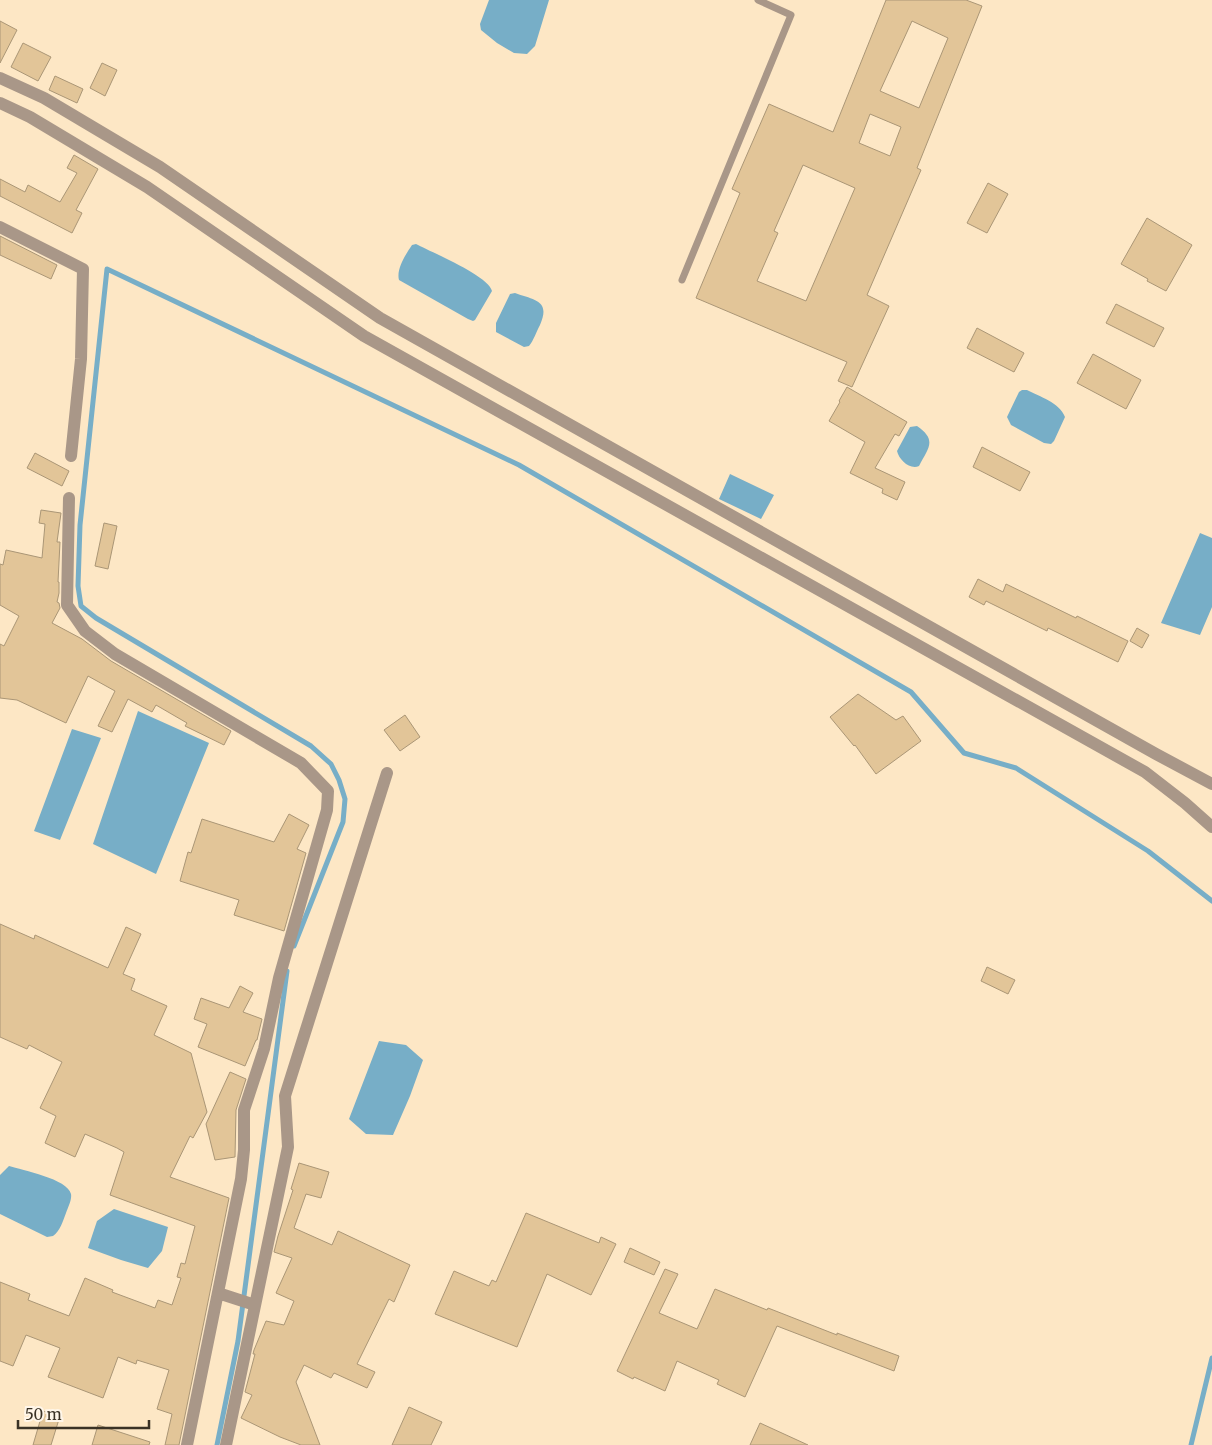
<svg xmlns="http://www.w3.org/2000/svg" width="1212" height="1445" viewBox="0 0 1212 1445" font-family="Merriweather,serif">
<rect width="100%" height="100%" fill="#fde7c5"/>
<!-- water -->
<path fill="#77aec7" d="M 489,0 L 549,0 L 535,46 L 527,54 L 514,53 L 497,43 L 481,30 L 480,24 Z
M 416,244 C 431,252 489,276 492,291 L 475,320 L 473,321 L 468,319 L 399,280 C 396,269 406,254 412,245 Z
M 515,293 C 534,300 551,300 540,325 C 536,332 534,340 529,346 L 524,347 L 496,332 L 496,323 L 510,294 Z
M 1022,390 L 1027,390 C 1040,397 1059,402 1065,417 L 1054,441 L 1051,444 L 1044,443 L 1011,425 L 1007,417 L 1019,392 Z
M 917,426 C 937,440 929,447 919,466 C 910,470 899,460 897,451 L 910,427 Z
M 730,474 L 774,495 L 761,519 L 719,499 Z
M 1200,533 L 1212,538 L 1212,607 L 1200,635 L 1161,623 Z
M 138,711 L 209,743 L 156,874 L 93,844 Z
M 72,729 L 101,738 L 60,840 L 34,831 Z
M 379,1041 L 406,1045 L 423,1060 L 410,1096 L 393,1135 L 366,1134 L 349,1119 Z
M 9,1166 C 22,1170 68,1179 71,1194 C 72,1200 68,1207 66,1213 C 63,1221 60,1231 53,1236 L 47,1237 L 0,1214 L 0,1175 Z
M 114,1209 L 168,1227 L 162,1251 L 148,1268 L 121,1260 L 88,1248 L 97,1221 Z"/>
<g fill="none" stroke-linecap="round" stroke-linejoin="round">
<!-- stream -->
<path stroke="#77aec7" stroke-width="5" d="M 294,946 L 343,822 L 345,799 L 339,780 L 331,764 L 311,746 L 96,618 L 81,606 L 78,586 L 80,525 L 107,269 L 519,465 L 911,692 L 964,753 L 1016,768 L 1148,851 L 1212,901
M 217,1445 L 238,1341 L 287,971
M 1191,1445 L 1212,1358"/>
</g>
<!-- building -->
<path fill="#e2c598" stroke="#aa9676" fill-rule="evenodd" d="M 886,0 L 966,0 L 982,6 L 917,168 L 921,170 L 867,295 L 889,306 L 852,387 L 838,381 L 847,362 L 696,298 L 740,193 L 732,189 L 769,104 L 833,132 ZM 912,21 L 948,38 L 919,108 L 880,91 ZM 870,114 L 901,127 L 890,156 L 859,143 ZM 803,165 L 855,188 L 806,301 L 757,281 L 778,233 L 774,231 Z
M 0,21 L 17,30 L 0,63 Z
M 23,43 L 51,57 L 38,81 L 11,67 Z
M 102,63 L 117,70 L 105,96 L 90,88 Z
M 55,76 L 83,89 L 77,103 L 49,90 Z
M 74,155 L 98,169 L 76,210 L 82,213 L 72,233 L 0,196 L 0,179 L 25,192 L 28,185 L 60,202 L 77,173 L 67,168 Z
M 988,183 L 1008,194 L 987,233 L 967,223 Z
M 1147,218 L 1192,245 L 1166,291 L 1147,281 L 1148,279 L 1121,264 Z
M 0,236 L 57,265 L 51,279 L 0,255 Z
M 1116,304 L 1164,328 L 1154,347 L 1106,323 Z
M 977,328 L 1024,353 L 1014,372 L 967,348 Z
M 1093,354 L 1141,380 L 1126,409 L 1077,383 Z
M 847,387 L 907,422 L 899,436 L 895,434 L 875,468 L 905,482 L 897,500 L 882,493 L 883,489 L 850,473 L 865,442 L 829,421 L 840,402 L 839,401 Z
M 982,447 L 1030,472 L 1020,491 L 973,467 Z
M 35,453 L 69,471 L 62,486 L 27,468 Z
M 41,510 L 61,513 L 57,542 L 60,542 L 58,582 L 59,582 L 59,593 L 57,602 L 59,603 L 60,608 L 52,623 L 82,639 L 111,661 L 231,731 L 224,745 L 185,726 L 187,723 L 156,705 L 152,712 L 128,699 L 112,732 L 98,726 L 115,691 L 88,676 L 66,723 L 17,700 L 0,698 L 0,644 L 4,646 L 19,616 L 0,605 L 0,564 L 3,565 L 6,550 L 42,558 L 45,524 L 39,523 Z
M 104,523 L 117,526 L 108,569 L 95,566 Z
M 978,579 L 1003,592 L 1006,584 L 1076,618 L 1077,616 L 1128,641 L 1118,662 L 1048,628 L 1047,631 L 986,601 L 984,605 L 969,597 Z
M 1137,628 L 1149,635 L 1142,648 L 1130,641 Z
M 858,694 L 896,720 L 903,716 L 921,741 L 876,774 L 855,745 L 854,746 L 830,717 Z
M 405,715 L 420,737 L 400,751 L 384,730 Z
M 289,814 L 309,825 L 297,849 L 306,853 L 284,931 L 234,915 L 239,900 L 180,881 L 188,852 L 191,853 L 202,819 L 274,842 Z
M 0,924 L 34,939 L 35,935 L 108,968 L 126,927 L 141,934 L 123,974 L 135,979 L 131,990 L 167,1006 L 154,1035 L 191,1053 L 207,1112 L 193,1138 L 190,1136 L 170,1177 L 229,1198 L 179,1445 L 165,1445 L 172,1414 L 157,1409 L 169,1370 L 137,1360 L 136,1364 L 118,1357 L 103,1398 L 48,1377 L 60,1348 L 26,1335 L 13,1366 L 0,1361 L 0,1282 L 30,1294 L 28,1300 L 69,1316 L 85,1278 L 113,1290 L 112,1292 L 155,1308 L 158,1300 L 172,1305 L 181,1278 L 177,1277 L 181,1263 L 185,1264 L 195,1226 L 110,1195 L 124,1152 L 117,1148 L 85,1134 L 75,1157 L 45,1143 L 56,1116 L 40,1108 L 62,1062 L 29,1045 L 27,1049 L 0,1037 Z
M 987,967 L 1015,980 L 1008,994 L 981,981 Z
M 240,986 L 253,993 L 243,1012 L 262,1019 L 257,1040 L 256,1040 L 245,1066 L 198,1047 L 207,1024 L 194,1019 L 201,998 L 229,1008 Z
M 230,1072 L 246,1079 L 236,1110 L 235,1157 L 215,1160 L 206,1124 Z
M 299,1163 L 329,1172 L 321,1198 L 306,1194 L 294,1228 L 332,1245 L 338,1231 L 410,1265 L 394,1302 L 389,1299 L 357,1364 L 375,1372 L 367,1388 L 334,1373 L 331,1378 L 304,1365 L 296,1382 L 320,1445 L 301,1445 L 280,1437 L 241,1418 L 252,1395 L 245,1392 L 255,1354 L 253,1354 L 254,1350 L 266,1321 L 284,1325 L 294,1301 L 276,1293 L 292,1258 L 274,1252 L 278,1236 L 293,1190 L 291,1189 Z
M 526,1213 L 599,1243 L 601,1237 L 616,1244 L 591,1295 L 547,1274 L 517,1347 L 435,1314 L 454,1271 L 489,1286 L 492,1280 L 496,1282 Z
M 630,1248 L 660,1262 L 654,1275 L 624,1262 Z
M 665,1269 L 678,1274 L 659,1313 L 697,1329 L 715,1289 L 767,1310 L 768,1308 L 837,1335 L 837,1333 L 899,1356 L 894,1371 L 777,1326 L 745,1397 L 717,1384 L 719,1380 L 677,1361 L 665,1391 L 634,1377 L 633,1379 L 617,1371 Z
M 409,1407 L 442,1422 L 431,1445 L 392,1445 Z
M 43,1411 L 60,1416 L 51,1445 L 33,1445 Z
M 760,1423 L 808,1445 L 750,1445 Z
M 98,1425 L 150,1442 L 149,1445 L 92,1445 Z"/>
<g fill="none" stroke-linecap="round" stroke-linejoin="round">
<!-- service -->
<path stroke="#a99788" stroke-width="7" d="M 682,280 L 791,15 L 758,0"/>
<!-- minor -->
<path stroke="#a99788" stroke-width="12" d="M 0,78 L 44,98 L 160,167 L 380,318 L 1156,754 L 1212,784
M 0,103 L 30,117 L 147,187 L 364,336 L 1145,772 L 1185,803 L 1212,827
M 0,227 L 83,269 L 81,359 L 71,456
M 69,498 L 67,605 L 85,631 L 115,654 L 301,763 L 328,791 L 327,810 L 279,978 L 264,1049 L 244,1110 L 244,1150 L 241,1179 L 187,1445
M 218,1293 L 255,1305
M 226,1445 L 288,1147 L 285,1096 L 387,773"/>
</g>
<!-- scale -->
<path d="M18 1420v8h131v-8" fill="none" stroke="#3a3225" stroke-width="2.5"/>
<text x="25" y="1420" font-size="15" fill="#3a3225" stroke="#fff6e9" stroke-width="4" paint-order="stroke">50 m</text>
</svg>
